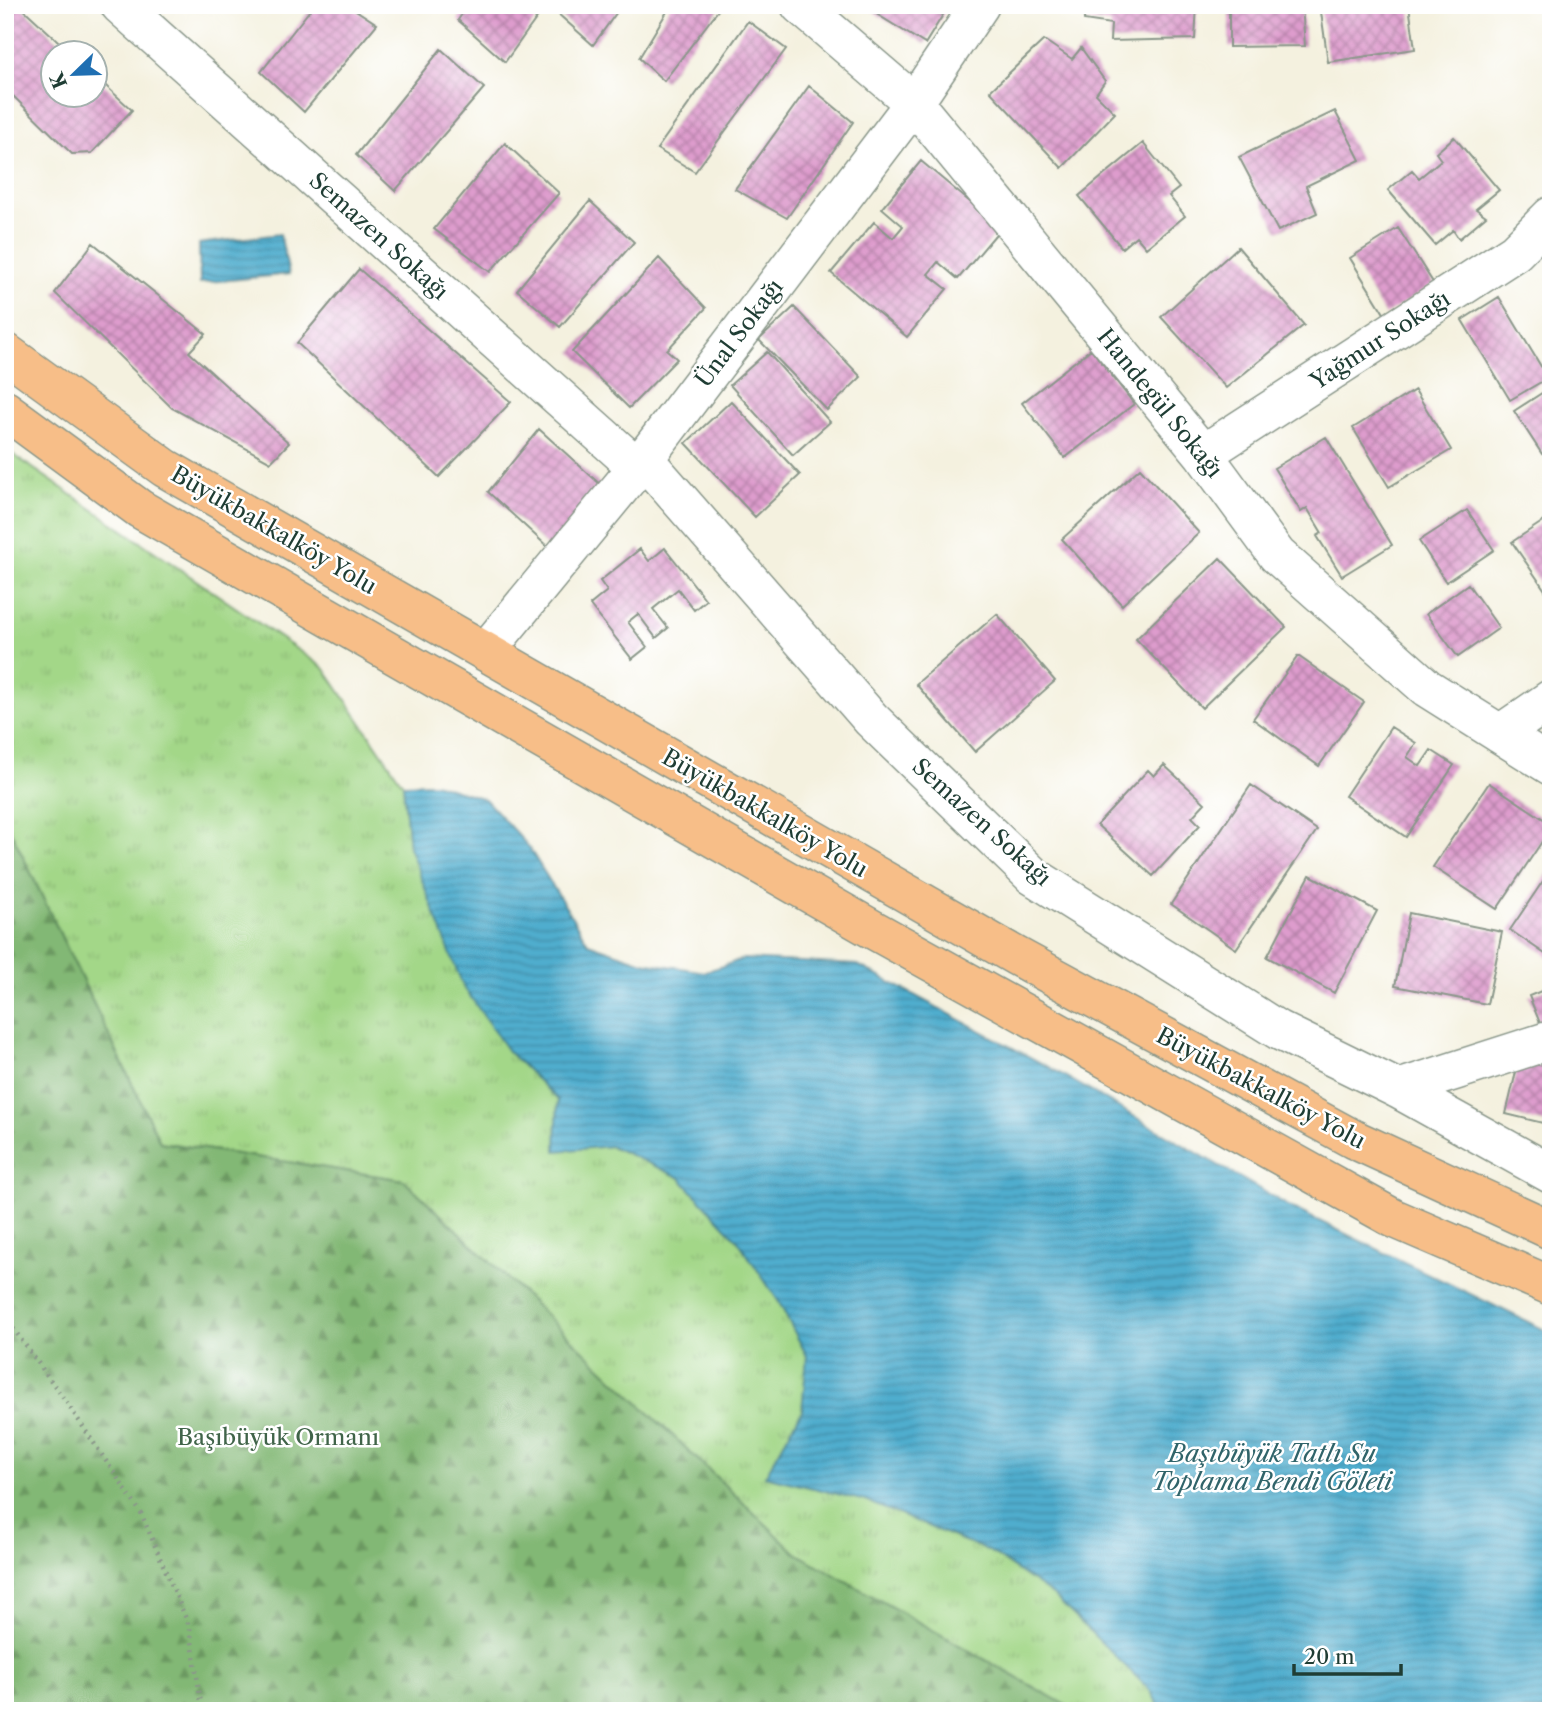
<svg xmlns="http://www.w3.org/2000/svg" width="1556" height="1716" viewBox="0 0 1556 1716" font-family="'Libre Caslon Text',serif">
<defs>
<pattern id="grass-tufts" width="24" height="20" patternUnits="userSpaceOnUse" patternTransform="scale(1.75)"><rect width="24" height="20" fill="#a3d788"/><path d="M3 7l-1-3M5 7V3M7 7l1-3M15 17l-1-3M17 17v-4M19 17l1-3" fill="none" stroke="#8cb976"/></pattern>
<pattern id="forest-firs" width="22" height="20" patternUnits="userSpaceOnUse" patternTransform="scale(1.75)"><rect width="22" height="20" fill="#82b874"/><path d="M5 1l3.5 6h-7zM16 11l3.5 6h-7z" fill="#6a9760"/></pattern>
<pattern id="water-rules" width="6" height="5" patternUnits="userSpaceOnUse" patternTransform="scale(1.75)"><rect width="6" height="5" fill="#50adce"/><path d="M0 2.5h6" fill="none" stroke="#428ea8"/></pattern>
<pattern id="building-cross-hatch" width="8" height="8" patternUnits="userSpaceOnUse" patternTransform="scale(1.75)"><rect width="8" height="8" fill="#de9ccd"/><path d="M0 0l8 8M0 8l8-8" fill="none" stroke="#b380a7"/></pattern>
</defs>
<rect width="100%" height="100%" fill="#fff"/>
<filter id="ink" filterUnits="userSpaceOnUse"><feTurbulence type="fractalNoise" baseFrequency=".0143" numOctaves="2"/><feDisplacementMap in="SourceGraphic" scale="14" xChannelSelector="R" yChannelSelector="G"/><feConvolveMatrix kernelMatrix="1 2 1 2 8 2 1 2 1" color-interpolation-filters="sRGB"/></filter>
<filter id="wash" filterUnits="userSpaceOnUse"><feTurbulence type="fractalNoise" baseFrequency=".00686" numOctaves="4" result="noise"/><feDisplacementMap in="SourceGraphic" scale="28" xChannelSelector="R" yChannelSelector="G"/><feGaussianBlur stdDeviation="1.57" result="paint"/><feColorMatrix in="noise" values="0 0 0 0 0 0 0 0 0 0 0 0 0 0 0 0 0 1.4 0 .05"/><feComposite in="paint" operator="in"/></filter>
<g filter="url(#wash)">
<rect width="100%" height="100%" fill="#f4f1df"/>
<!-- grass -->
<path fill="url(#grass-tufts)" stroke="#618a5e" stroke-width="2" d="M 5,449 L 324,668 L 403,784 L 409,847 L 508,1051 L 558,1100 L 556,1151 L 611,1146 L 679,1177 L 737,1239 L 779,1302 L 807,1356 L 802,1411 L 765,1476 L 866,1501 L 989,1551 L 1053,1595 L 1150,1690 L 1162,1711 L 1076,1711 L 796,1553 L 404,1180 L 160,1142 L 5,819 Z"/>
<!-- forest -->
<path fill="url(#forest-firs)" stroke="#507a54" stroke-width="2" d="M 5,819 L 160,1142 L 404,1180 L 796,1553 L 1076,1711 L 5,1711 Z"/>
<!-- water -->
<path fill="url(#water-rules)" stroke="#387581" stroke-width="2" d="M 280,234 L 289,274 L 200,283 L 199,244 Z
M 434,783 L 485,799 L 528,846 L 588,943 L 643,962 L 705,972 L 743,959 L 858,965 L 1056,1071 L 1292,1208 L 1551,1333 L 1551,1711 L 1162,1711 L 1150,1690 L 1053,1595 L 989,1551 L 866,1501 L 765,1476 L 802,1411 L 807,1356 L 779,1302 L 737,1239 L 679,1177 L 611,1146 L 556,1151 L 558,1100 L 508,1051 L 463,986 L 409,847 L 403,784 Z"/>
<g id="blocks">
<!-- building -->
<path fill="url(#building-cross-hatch)" d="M 15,5 L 19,5 L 70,52 L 52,52 L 52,94 L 94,94 L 94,75 L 132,110 L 92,153 L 72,154 L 5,88 L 5,15 Z
M 314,5 L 348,5 L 377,24 L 304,112 L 261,72 Z
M 468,5 L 546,5 L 505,62 L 458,20 Z
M 561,5 L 622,5 L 593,45 L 556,12 Z
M 671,5 L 722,5 L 664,81 L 639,58 Z
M 862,5 L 949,5 L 925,44 Z
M 1085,5 L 1197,5 L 1195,39 L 1110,41 L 1111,24 L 1084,20 Z
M 1229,5 L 1302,5 L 1305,46 L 1229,47 Z
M 1320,5 L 1409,5 L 1415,49 L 1328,62 Z
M 748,21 L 786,49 L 695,172 L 657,149 Z
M 1044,40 L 1072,59 L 1081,48 L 1105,81 L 1096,94 L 1115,113 L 1062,168 L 990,91 Z
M 441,49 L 484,88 L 395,191 L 356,155 Z
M 809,86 L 853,122 L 787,218 L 735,189 Z
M 1335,111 L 1360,160 L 1306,186 L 1317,213 L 1278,231 L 1239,157 Z
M 1454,137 L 1499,190 L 1476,209 L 1486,216 L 1459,239 L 1453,230 L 1435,245 L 1388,190 L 1412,170 L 1419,178 L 1441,160 L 1436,153 Z
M 505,143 L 559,193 L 490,272 L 434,229 Z
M 1143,143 L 1179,188 L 1169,196 L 1185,216 L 1146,248 L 1136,236 L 1122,248 L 1079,196 Z
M 921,161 L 1001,228 L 958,279 L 938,262 L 928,274 L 947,289 L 907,337 L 831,273 L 874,222 L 893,238 L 903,226 L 882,208 Z
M 590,201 L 634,242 L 560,327 L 517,290 Z
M 1398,228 L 1434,284 L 1385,315 L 1350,258 Z
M 93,243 L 206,334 L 189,352 L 289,443 L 271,462 L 172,408 L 55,293 Z
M 1238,247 L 1304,325 L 1226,388 L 1161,317 Z
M 659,258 L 706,308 L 667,350 L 677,359 L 629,408 L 572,352 Z
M 359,269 L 511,402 L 439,477 L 297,343 Z
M 1499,297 L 1548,378 L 1510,400 L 1462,320 Z
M 794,307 L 861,377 L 827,410 L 759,340 Z
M 1091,349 L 1134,404 L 1065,458 L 1022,403 Z
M 767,352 L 830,422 L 793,455 L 730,385 Z
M 1551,387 L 1551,448 L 1542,454 L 1514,411 Z
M 1415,390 L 1451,450 L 1389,487 L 1353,428 Z
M 731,401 L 800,475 L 755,517 L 686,443 Z
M 539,429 L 601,485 L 549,548 L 488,492 Z
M 1326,437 L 1392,545 L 1342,576 L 1317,536 L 1322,533 L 1307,508 L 1301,512 L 1274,468 Z
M 1140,468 L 1199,533 L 1122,605 L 1062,539 Z
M 1467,510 L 1494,550 L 1446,582 L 1419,541 Z
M 1551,516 L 1551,599 L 1512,542 Z
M 665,548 L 706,600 L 694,610 L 678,589 L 653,609 L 668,628 L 656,638 L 638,614 L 628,622 L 647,647 L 632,659 L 590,605 L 607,591 L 600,581 L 640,549 L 649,561 Z
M 1220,558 L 1286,627 L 1202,708 L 1136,639 Z
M 1468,584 L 1499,628 L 1458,657 L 1426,614 Z
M 997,614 L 1055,681 L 975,752 L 916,684 Z
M 1298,656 L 1364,702 L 1319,766 L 1253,719 Z
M 1391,727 L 1416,743 L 1407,757 L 1420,766 L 1431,750 L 1454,765 L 1406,837 L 1345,796 Z
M 1164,765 L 1205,803 L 1192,817 L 1200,825 L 1153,876 L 1097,825 L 1148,770 L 1154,776 Z
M 1489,783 L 1551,824 L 1551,828 L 1497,909 L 1433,867 Z
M 1251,785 L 1317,830 L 1236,949 L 1171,904 Z
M 1551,869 L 1551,958 L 1510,930 Z
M 1310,875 L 1377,911 L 1334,993 L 1267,957 Z
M 1409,913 L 1502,932 L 1487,1004 L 1395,986 Z
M 1551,987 L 1551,1030 L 1544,1033 L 1529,996 Z
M 1519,1059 L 1551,1067 L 1551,1125 L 1506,1114 Z"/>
</g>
</g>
<g filter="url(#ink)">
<use href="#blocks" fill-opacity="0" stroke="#8a978a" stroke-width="2"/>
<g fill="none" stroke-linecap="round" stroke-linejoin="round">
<defs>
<path id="minor" d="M 120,5 L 637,467
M 800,5 L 914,103 L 1203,454 L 1277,555 L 1427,688 L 1551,766
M 1203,454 L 1515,252 L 1551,216
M 644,459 L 871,719 L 1033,876 L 1278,1030 L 1398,1089 L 1551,1174
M 486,651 L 644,459 L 914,103 L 980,5
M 1500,734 L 1551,699
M 1398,1089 L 1551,1040"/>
<path id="highway" d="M 5,352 L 165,468 L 1016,956 L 1353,1139 L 1551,1230
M 5,410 L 140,509 L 872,929 L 1393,1218 L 1551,1286"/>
</defs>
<!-- minor casing -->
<use href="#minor" stroke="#8a978a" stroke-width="41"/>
<!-- highway casing -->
<use href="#highway" stroke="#8a978a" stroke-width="41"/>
<!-- path -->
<path stroke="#8a978a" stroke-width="4.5" stroke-dasharray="2 5" stroke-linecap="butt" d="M 5,1170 L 8,1176 L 5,1264
M 5,1317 L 67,1403 L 141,1513 L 190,1628 L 202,1711"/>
<!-- minor -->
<use href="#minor" stroke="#fff" stroke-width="38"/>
<!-- highway -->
<use href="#highway" stroke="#f7be88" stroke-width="38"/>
</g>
</g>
<g text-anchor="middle" stroke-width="5" stroke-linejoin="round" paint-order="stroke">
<!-- street labels -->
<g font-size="23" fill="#1f3d34" stroke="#fff">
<text transform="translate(379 236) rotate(42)" y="8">Semazen Sokağı</text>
<text transform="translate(739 333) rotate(-53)" y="8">Ünal Sokağı</text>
<text transform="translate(1380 340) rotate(-33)" y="8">Yağmur Sokağı</text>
<text transform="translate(1160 403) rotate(51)" y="8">Handegül Sokağı</text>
<text transform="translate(274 530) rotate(30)" y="8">Büyükbakkalköy Yolu</text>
<text transform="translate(765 813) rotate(30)" y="8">Büyükbakkalköy Yolu</text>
<text transform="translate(982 822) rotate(42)" y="8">Semazen Sokağı</text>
<text transform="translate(1261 1088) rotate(28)" y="8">Büyükbakkalköy Yolu</text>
</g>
<!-- park labels -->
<g font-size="23" fill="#406449" stroke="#fff">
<text x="278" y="1445">Başıbüyük Ormanı</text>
</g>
<!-- water labels -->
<g font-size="24" font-style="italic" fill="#30646a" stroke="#fff">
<text x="1272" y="1462">Başıbüyük Tatlı Su<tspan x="1272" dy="28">Toplama Bendi Göleti</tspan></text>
</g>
</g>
<!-- margin -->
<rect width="1556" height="1716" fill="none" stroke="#fff" stroke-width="28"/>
<!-- north arrow -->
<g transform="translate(74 74) rotate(247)"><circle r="33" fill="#ffffff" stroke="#a5b1ae" stroke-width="2"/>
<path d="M0-5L12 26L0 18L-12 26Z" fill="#1f6fb2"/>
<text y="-10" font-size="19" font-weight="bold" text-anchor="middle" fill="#1f3d34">K</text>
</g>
<!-- scale -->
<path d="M1294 1664v10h107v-10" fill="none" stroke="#1f3d34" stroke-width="3.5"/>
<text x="1304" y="1664" font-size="21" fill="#1f3d34" stroke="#ffffff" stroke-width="5" paint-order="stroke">20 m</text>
</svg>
